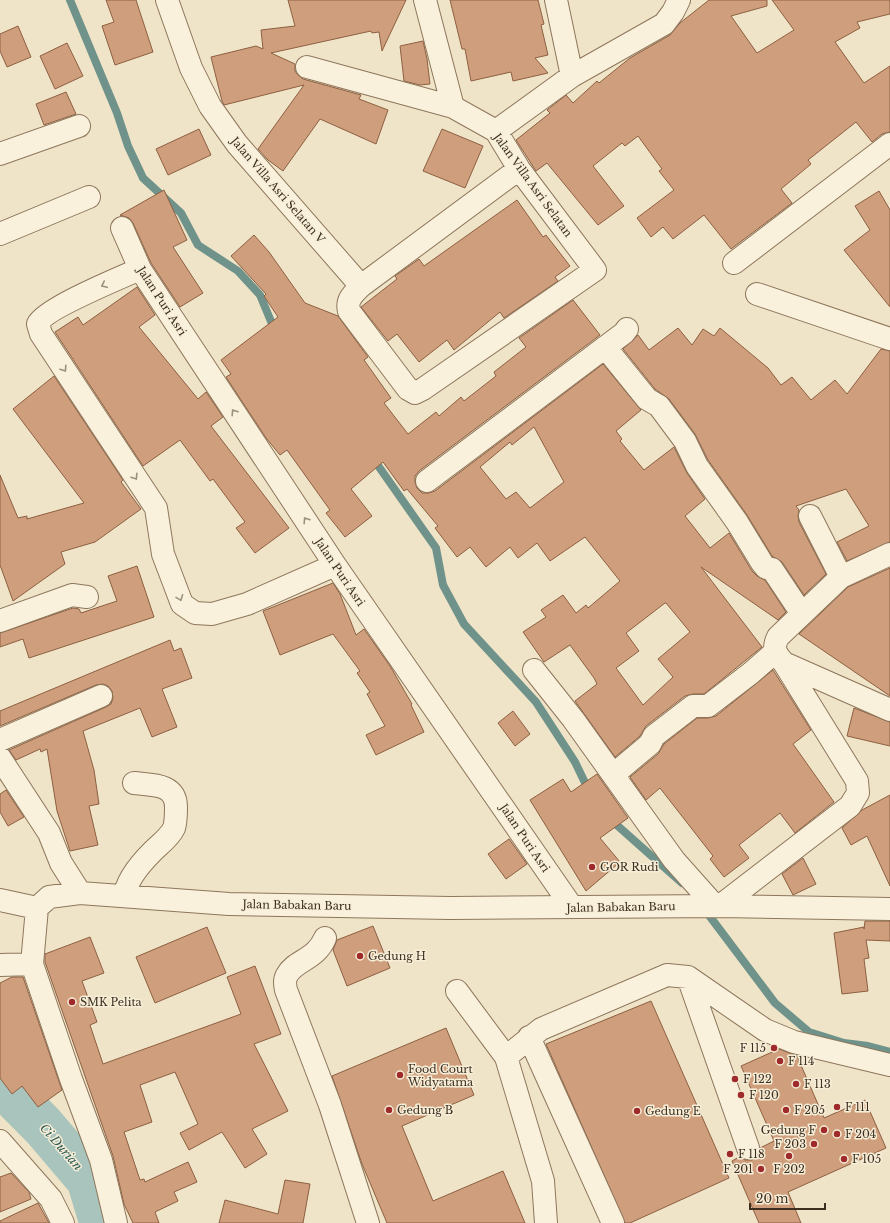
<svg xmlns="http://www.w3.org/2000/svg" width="890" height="1223" viewBox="0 0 890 1223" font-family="'Libre Baskerville',serif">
<rect width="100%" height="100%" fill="#f0e4c8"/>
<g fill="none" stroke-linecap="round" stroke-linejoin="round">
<!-- stream -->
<path stroke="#6f938a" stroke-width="8" d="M 70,0 L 117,113 L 128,146 L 143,178 L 181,213 L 198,245 L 238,271 L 260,295 L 275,331
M 372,457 L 436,548 L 443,585 L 464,624 L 536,702 L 575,762 L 589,791
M 610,819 L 682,883
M 705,910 L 775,1003 L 809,1032 L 844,1043 L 868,1046 L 890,1052"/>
<!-- river -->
<path stroke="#a9c4bc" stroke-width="45" d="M 0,1083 L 43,1126 L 89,1180 L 102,1223"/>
</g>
<!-- building -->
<path fill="#cf9f7d" stroke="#8d5f41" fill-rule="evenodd" d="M 106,0 L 136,0 L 153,52 L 115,65 L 102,26 L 114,22 Z
M 288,0 L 406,0 L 382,51 L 379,32 L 372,33 L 371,31 L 271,53 L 295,64 L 295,71 L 298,75 L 303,79 L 361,95 L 359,99 L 388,110 L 376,144 L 320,119 L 283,171 L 268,160 L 258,149 L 304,85 L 224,105 L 222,101 L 211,57 L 256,46 L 263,49 L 261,30 L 295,26 Z
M 450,0 L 538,0 L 544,24 L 541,25 L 548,55 L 535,58 L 548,73 L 513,81 L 511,72 L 471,81 L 465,49 L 462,49 Z
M 709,0 L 767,0 L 767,6 L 731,16 L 757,53 L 794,30 L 772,0 L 890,0 L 890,14 L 857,22 L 860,28 L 835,42 L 864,83 L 890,66 L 890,132 L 882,134 L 872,142 L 856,122 L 808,160 L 811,164 L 781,189 L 792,203 L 731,249 L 704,215 L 673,239 L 663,227 L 651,237 L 637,218 L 674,190 L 659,171 L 662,169 L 638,136 L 625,146 L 622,143 L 593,166 L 624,206 L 598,225 L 547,163 L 536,171 L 516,140 L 550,113 L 547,110 L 566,95 L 573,103 L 597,81 L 599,83 L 630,58 L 670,35 L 680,23 Z
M 18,26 L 31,57 L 7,67 L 0,51 L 0,34 Z
M 423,41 L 427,59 L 430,84 L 420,85 L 404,81 L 400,46 Z
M 67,43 L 83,76 L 55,89 L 40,56 Z
M 66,92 L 76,114 L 44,125 L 36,104 Z
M 199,129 L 211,155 L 168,175 L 156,149 Z
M 442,129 L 483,146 L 465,188 L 423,171 Z
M 164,190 L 187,240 L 173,247 L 203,293 L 180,307 L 151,263 L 133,223 L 129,218 L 120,215 Z
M 879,191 L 890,210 L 890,307 L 844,250 L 870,230 L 855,206 Z
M 517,200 L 543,237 L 546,235 L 570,266 L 555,277 L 558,281 L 504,318 L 500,312 L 454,350 L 447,340 L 419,362 L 397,334 L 388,341 L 361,307 L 397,279 L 395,276 L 419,259 L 424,266 Z
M 254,235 L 269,252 L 305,303 L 338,316 L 368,357 L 364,360 L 391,398 L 384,403 L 408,434 L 436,412 L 439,416 L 461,397 L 464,401 L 496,376 L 494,372 L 526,347 L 519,338 L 573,300 L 600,335 L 419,471 L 415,476 L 415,482 L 417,488 L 422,493 L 429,493 L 435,491 L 603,364 L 641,410 L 616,431 L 622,439 L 620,441 L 644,470 L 674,447 L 687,473 L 705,499 L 685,516 L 710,548 L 729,533 L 752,571 L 757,576 L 765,580 L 786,612 L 778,620 L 701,567 L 762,647 L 704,694 L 693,694 L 685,696 L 646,726 L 640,736 L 615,757 L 575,701 L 597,684 L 594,678 L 570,645 L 544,662 L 523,632 L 546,617 L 541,610 L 563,595 L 576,613 L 586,605 L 588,608 L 620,581 L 585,537 L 550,561 L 537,543 L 518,558 L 510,547 L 486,567 L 470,547 L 457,557 L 435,528 L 438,526 L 407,489 L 404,491 L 383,462 L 351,489 L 372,516 L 345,537 L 326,513 L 330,510 L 287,450 L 280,455 L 266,438 L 226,377 L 231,374 L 221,360 L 278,317 L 264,296 L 266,294 L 231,256 ZM 534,427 L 564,482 L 530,508 L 516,492 L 506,499 L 480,467 L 510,442 L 512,445 ZM 665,603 L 666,603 L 690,632 L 658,659 L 673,677 L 643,705 L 616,668 L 639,651 L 626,633 Z
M 137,287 L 155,315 L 139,327 L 198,399 L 206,392 L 223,417 L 211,426 L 289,528 L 255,553 L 236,528 L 245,522 L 213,479 L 210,481 L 180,440 L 143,466 L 55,332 L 78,317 L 83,325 Z
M 678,328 L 692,345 L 703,329 L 714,336 L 720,328 L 768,368 L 781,385 L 792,377 L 811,400 L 835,380 L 847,394 L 881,349 L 890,351 L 890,542 L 847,561 L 837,542 L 869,526 L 846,489 L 796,506 L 799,510 L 798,516 L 799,522 L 826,574 L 804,595 L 782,562 L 772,556 L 747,515 L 708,460 L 695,434 L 669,399 L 655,389 L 623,349 L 638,335 L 649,350 Z
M 54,376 L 123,480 L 121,482 L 141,509 L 95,542 L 61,552 L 65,564 L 13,601 L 0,565 L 0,475 L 18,518 L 27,516 L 27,519 L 84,503 L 13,409 Z
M 137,566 L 154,617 L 29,658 L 23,639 L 0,647 L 0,633 L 73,608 L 79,609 L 81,613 L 117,601 L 108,576 Z
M 890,568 L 890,696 L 799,634 L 848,587 Z
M 333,583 L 340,594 L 356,635 L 364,629 L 390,666 L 412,704 L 411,705 L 424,732 L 376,755 L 366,735 L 385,726 L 367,694 L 370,692 L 357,673 L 360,671 L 333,634 L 280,655 L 263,611 Z
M 170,640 L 174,651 L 181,648 L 192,678 L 162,689 L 177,727 L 152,737 L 140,708 L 83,731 L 94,770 L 99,804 L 89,806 L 98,845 L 70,851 L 57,811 L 47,749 L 41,752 L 40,749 L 16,760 L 9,750 L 106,707 L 111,704 L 113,698 L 112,691 L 108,686 L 103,684 L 96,685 L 0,726 L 0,711 Z
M 773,670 L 811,730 L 793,744 L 834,802 L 795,833 L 780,813 L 739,845 L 749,858 L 724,877 L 710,859 L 713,856 L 660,788 L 646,800 L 630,777 L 658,754 L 664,744 L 697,718 L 708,718 L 716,716 Z
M 854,708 L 890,722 L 890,746 L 847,736 Z
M 513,711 L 530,734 L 515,746 L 498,723 Z
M 597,774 L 628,818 L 600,838 L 620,862 L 586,891 L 530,800 L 563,779 L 571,792 Z
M 6,790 L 24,817 L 8,826 L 0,812 L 0,794 Z
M 890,795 L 890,886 L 867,836 L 851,845 L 842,828 L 862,810 Z
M 509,839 L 527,864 L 506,879 L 488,854 Z
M 803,858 L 816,884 L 793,895 L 782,874 Z
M 865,921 L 890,921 L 890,941 L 866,940 L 869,958 L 864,959 L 868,991 L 842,994 L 834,933 L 864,927 L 864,929 Z
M 373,926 L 390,968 L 347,986 L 333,950 L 337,940 Z
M 207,927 L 226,973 L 155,1003 L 136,957 Z
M 90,937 L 104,973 L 82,981 L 97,1022 L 90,1025 L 103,1064 L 241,1014 L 227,977 L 255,966 L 281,1034 L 254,1044 L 288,1111 L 252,1129 L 267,1154 L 245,1168 L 222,1132 L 189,1150 L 180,1133 L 198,1124 L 175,1072 L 140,1085 L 152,1122 L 124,1132 L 140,1180 L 144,1179 L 145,1182 L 188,1162 L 197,1182 L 174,1192 L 178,1201 L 155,1212 L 159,1223 L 133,1223 L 124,1204 L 113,1156 L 45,962 L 45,954 Z
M 12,977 L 23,977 L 62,1090 L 38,1107 L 22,1086 L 12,1094 L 0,1078 L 0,983 Z
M 651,1001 L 729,1178 L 630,1223 L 625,1223 L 546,1044 Z
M 446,1028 L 474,1095 L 402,1126 L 433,1201 L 503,1171 L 525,1223 L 387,1223 L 362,1164 L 332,1076 Z
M 779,1049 L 797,1056 L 824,1118 L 865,1100 L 886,1148 L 788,1192 L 801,1223 L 759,1223 L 732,1161 L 739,1157 L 745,1160 L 752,1160 L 758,1156 L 760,1148 L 774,1141 L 741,1066 Z
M 11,1173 L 29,1192 L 31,1199 L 0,1212 L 0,1177 Z
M 285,1180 L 310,1184 L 303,1223 L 219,1223 L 225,1200 L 278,1214 Z
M 38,1203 L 49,1223 L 0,1223 L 0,1221 Z"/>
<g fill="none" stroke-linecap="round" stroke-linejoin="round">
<defs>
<path id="minor" d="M 167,0 L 191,68 L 210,106 L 237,144 L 361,286
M 425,0 L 453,107
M 556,0 L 572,76
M 307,67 L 453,107 L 496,131 L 519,169 L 595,270 L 423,389 L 415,393 L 408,389 L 349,311 C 346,300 353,294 361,286 L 519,169
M 496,131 L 572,76 L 664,24 L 673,12 L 679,0
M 0,154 L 79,126
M 122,228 L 140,269 L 335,565 L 572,907
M 0,234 L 89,197
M 734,263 L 890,144
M 140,269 C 122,277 44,309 38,324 L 41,334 L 156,508 L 163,554 L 182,604 L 195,613 L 212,614 L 247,604 L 335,565
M 757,294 L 890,339
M 605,347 L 647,399 L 659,406 L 685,441 L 697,466 L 737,522 L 762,563 L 766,568 L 772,569 L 802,614
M 427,481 L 624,333 L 627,329
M 810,516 L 841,577
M 890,554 L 841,577 L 778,637 C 772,649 776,654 784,663 L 890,710
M 0,621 L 72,595 L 87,597
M 534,670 L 573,719 L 674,860 L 715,906
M 0,740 L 101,696
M 0,758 L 49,833 L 61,863 L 80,893
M 613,775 L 650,744 L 654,736 L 693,706 L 708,706 L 751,673 L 775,652
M 125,896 C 126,880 142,862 153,851 C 160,844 170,837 174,828 C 176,822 176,813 176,807 C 176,783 151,785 134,783
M 0,900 L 37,908
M 720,906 L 850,806 L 858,793 L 857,781 L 784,663
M 325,938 C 316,960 295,960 287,975 C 284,980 285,985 286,990 L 330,1105 L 368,1223
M 0,965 L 32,964
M 688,977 L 748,1148
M 457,991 L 506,1057
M 529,1037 L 613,1223
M 0,1141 L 51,1199 L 63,1223
M 116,1223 L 101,1160 L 71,1079 L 32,964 L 37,908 L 49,897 L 80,893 L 229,904 L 450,908 L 720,906 L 890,909
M 546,1223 L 543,1181 L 506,1057 L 541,1029 L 667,975 L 688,977 L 765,1030 L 794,1042 L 890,1065"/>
</defs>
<!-- minor casing -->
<use href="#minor" stroke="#8d765c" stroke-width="24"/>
<!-- minor -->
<use href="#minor" stroke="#faf1dc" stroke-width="22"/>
</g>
<!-- one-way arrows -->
<defs><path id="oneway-chevron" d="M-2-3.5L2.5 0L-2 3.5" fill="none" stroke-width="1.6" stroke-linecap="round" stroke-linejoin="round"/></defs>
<g stroke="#9c907e">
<use href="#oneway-chevron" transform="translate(104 285) rotate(155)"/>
<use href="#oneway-chevron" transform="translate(64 369) rotate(57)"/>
<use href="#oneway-chevron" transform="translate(234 412) rotate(-123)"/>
<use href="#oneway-chevron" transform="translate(135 477) rotate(57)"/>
<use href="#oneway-chevron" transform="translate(306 520) rotate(-123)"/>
<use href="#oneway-chevron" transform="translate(180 598) rotate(69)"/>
</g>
<!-- markers -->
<g fill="#9e2a2b" stroke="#f7eed8" stroke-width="1.5">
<circle cx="592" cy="867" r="4"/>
<circle cx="360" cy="956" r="4"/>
<circle cx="72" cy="1002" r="4"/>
<circle cx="774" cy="1048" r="4"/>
<circle cx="780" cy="1061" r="4"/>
<circle cx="400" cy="1075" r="4"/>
<circle cx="735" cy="1079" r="4"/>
<circle cx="796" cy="1084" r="4"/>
<circle cx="741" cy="1095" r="4"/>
<circle cx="837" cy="1107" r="4"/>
<circle cx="389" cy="1110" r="4"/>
<circle cx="786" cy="1110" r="4"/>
<circle cx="637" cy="1111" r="4"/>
<circle cx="824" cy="1130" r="4"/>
<circle cx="837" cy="1134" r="4"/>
<circle cx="814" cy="1144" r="4"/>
<circle cx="730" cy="1154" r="4"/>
<circle cx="789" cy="1156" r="4"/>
<circle cx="844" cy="1159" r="4"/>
<circle cx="761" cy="1169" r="4"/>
</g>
<g text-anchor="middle" stroke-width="3" stroke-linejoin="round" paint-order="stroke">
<!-- street labels -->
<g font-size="11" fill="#3d2e20" stroke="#f7eed8">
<text transform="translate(533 185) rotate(54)" y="4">Jalan Villa Asri Selatan</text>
<text transform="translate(278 190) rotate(49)" y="4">Jalan Villa Asri Selatan V</text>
<text transform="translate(162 301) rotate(57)" y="4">Jalan Puri Asri</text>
<text transform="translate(340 572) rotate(56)" y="4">Jalan Puri Asri</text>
<text transform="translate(525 838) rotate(56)" y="4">Jalan Puri Asri</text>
<text transform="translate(297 905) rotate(1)" y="4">Jalan Babakan Baru</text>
<text transform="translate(621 907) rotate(-1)" y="4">Jalan Babakan Baru</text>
</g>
<!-- poi labels -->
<g font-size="11" fill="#3d2e20" stroke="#f7eed8" text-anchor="start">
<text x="600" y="871">GOR Rudi</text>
<text x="368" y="960">Gedung H</text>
<text x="80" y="1006">SMK Pelita</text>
<text x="766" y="1052" text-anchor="end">F 115</text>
<text x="788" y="1065">F 114</text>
<text x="408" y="1073">Food Court<tspan x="408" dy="13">Widyatama</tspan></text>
<text x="743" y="1083">F 122</text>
<text x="804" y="1088">F 113</text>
<text x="749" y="1099">F 120</text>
<text x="845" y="1111">F 111</text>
<text x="397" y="1114">Gedung B</text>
<text x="794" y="1114">F 205</text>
<text x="645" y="1115">Gedung E</text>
<text x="816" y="1134" text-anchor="end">Gedung F</text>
<text x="845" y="1138">F 204</text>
<text x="806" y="1148" text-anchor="end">F 203</text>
<text x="738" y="1158">F 118</text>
<text x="852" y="1163">F 105</text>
<text x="753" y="1173" text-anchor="end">F 201</text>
<text x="789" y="1173" text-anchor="middle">F 202</text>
</g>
<!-- water labels -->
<g font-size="12" font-style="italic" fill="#2f5d5a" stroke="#f7eed8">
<text transform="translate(61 1147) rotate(49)" y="4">Ci Durian</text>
</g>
</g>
<!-- scale -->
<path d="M750 1203v6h75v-6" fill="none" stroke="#3d2e20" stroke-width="2"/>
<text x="756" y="1203" font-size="12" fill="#3d2e20" stroke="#f7eed8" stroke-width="3" paint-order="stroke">20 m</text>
</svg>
